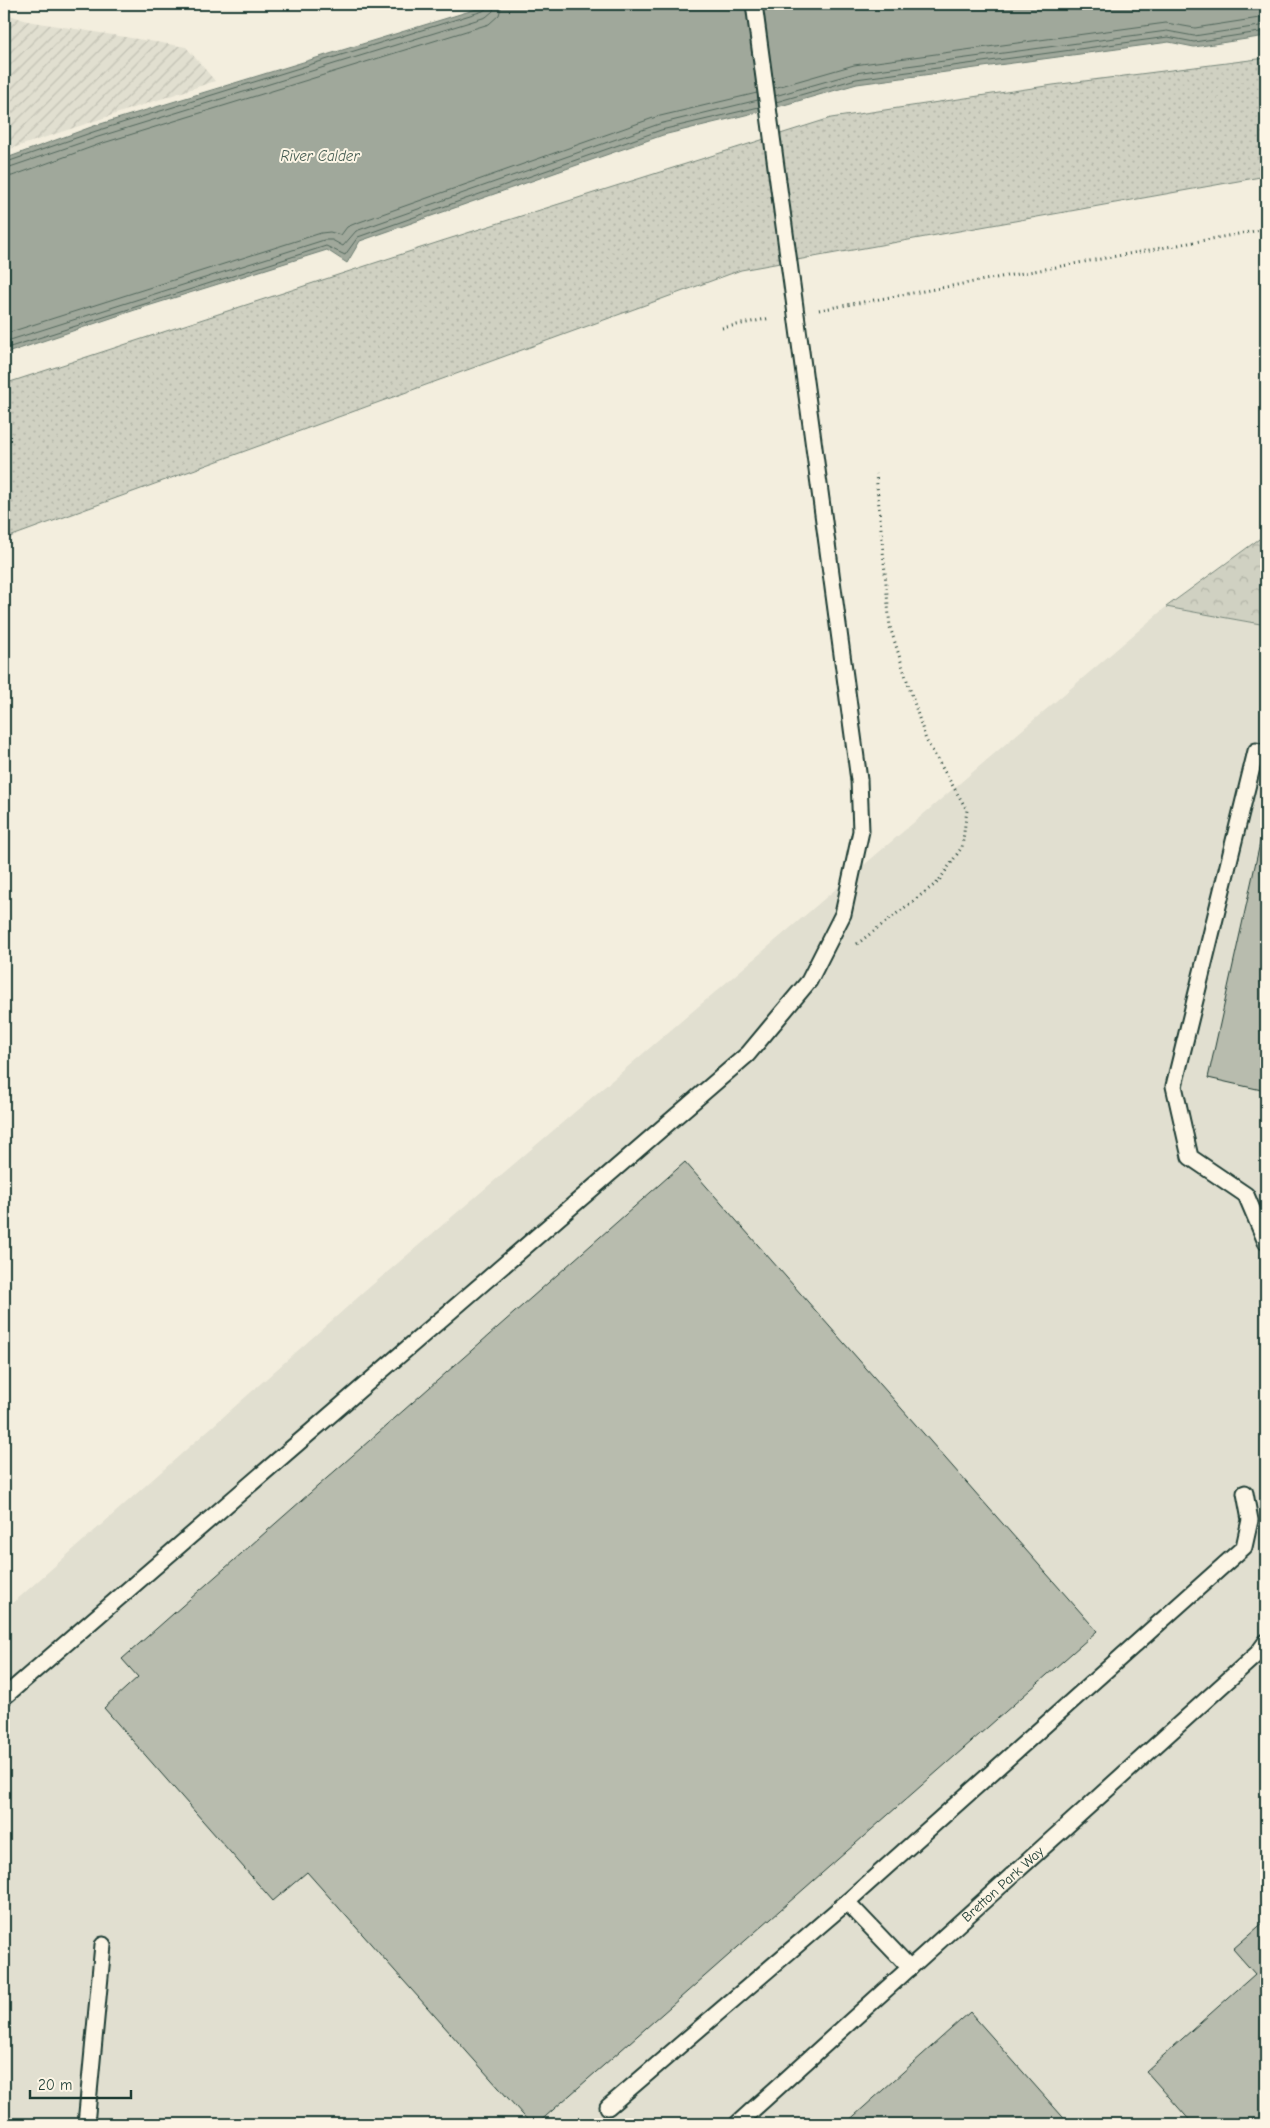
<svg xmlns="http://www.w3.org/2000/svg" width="1270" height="2128" viewBox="0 0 1270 2128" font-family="'Comic Neue',sans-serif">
<defs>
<pattern id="industrial-furrows" width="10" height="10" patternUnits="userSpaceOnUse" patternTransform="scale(1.25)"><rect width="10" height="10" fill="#e1dfd0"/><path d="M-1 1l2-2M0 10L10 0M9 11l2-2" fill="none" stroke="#c1c0b3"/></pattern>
<pattern id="grass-dots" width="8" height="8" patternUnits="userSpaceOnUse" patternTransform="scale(1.25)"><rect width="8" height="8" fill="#d0d1c2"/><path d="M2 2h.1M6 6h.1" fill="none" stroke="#b2b4a7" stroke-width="1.8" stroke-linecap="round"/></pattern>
<pattern id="forest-crowns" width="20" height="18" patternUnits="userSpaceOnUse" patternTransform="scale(1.25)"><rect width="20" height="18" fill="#d0d1c2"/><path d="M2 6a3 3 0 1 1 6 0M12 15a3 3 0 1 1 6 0" fill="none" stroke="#b2b4a7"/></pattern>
</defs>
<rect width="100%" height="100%" fill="#f3eede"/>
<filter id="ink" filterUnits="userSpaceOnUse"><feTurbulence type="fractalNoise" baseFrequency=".02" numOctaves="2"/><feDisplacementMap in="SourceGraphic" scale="10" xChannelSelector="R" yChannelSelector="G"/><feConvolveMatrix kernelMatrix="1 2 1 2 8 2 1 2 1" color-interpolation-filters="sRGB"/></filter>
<g filter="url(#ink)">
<!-- built -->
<path fill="#e1dfd0" d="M 1166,607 L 1266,625 L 1266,2124 L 4,2124 L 4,1611 L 364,1292 Z"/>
<!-- industrial -->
<path fill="url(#industrial-furrows)" d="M 4,13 L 27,21 L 186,47 L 215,81 L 4,151 Z"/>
<!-- grass -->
<path fill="url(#grass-dots)" stroke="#78877b" d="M 1266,58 L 1266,176 L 741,270 L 4,539 L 4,384 L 442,241 L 831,118 L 1053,85 Z"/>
<!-- forest -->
<path fill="url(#forest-crowns)" stroke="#78877b" d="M 1266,534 L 1266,625 L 1166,607 Z"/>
<!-- water -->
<path fill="#a0a89b" stroke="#6c7d72" d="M 493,4 L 1266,4 L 1266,36 L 1194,47 L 1169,42 L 857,84 L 770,109 L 663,135 L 360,241 L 347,263 L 327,250 L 135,310 L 4,354 L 4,159 L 94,126 Z"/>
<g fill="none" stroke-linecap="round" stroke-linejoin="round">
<!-- shore -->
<path stroke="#53685d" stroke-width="1" d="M 774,88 L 854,65 L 1166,23 L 1195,28 L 1266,17
M 775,96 L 855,73 L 1167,31 L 1194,36 L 1266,25
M 776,102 L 856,79 L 1168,37 L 1194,42 L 1266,31
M 4,163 L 96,131 L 483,11 L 487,8 L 488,4
M 4,169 L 98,137 L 486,17 L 493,11 L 494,4
M 4,177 L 12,176 L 100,144 L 489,24 L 499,15 L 502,4
M 4,334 L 321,233 L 330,232 L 341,235 L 347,227 L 354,224 L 656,117 L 757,93
M 4,342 L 324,240 L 332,240 L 343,246 L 356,231 L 659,124 L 758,100
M 4,349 L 326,246 L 345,255 L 358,237 L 661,130 L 759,107"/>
</g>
<!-- building -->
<path fill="#b8bcae" stroke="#1f3d34" d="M 1266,816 L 1266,1091 L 1208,1078 Z
M 685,1162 L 1097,1631 L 537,2124 L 531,2124 L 307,1872 L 273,1901 L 104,1708 L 138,1677 L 122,1659 Z
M 1266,1920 L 1266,2124 L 1193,2124 L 1146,2071 L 1255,1974 L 1233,1949 Z
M 970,2012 L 1069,2124 L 845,2124 Z"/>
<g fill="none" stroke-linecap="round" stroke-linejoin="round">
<defs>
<g id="service">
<path d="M 1266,753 L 1256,751 L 1174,1086 L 1190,1157 L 1246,1195 L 1266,1242"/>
<path d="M 4,1697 L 748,1054 L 809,981 L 843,914 L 861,831 L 859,780"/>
<path d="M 847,1902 L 1244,1547 L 1250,1520 L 1245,1493"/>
<path d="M 608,2107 L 847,1902 L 910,1968"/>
<path d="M 86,2124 L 103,1945"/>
<path id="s1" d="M 737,2124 L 1258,1653 L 1266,1642"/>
</g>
</defs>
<!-- service casing -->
<use href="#service" stroke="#1f3d34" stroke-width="19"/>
<!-- path -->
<path stroke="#1f3d34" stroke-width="3" stroke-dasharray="1 4" stroke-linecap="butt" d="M 819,310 L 1266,229
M 722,328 L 771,318
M 857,944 L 938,882 L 962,847 L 967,810 L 926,740 L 890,627 L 876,474"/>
<!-- service -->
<use href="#service" stroke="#fcf5e5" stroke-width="15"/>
<defs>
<path id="service-bridge" d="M 754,4 L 859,780"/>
</defs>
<!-- service-bridge casing -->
<use href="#service-bridge" stroke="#1f3d34" stroke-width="19" stroke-linecap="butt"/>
<!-- service-bridge -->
<use href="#service-bridge" stroke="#fcf5e5" stroke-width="15"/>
</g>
</g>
<g text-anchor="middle" stroke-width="4" stroke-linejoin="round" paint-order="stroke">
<!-- street labels -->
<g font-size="14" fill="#1f3d34" stroke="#fcf5e5">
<text dy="5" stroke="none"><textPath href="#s1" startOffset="358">Bretton Park Way</textPath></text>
</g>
<!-- water labels -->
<g font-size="15" font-style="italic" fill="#465d53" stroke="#fcf5e5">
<text x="320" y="161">River Calder</text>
</g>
</g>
<!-- margin -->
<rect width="1270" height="2128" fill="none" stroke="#fcf5e5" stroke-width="20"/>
<rect x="10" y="10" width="1250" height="2108" fill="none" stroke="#1f3d34" stroke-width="2" filter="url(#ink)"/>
<!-- scale -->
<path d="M30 2090v8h101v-8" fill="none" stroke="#1f3d34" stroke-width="2.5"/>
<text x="38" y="2090" font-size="15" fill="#1f3d34" stroke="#fcf5e5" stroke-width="4" paint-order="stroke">20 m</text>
</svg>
